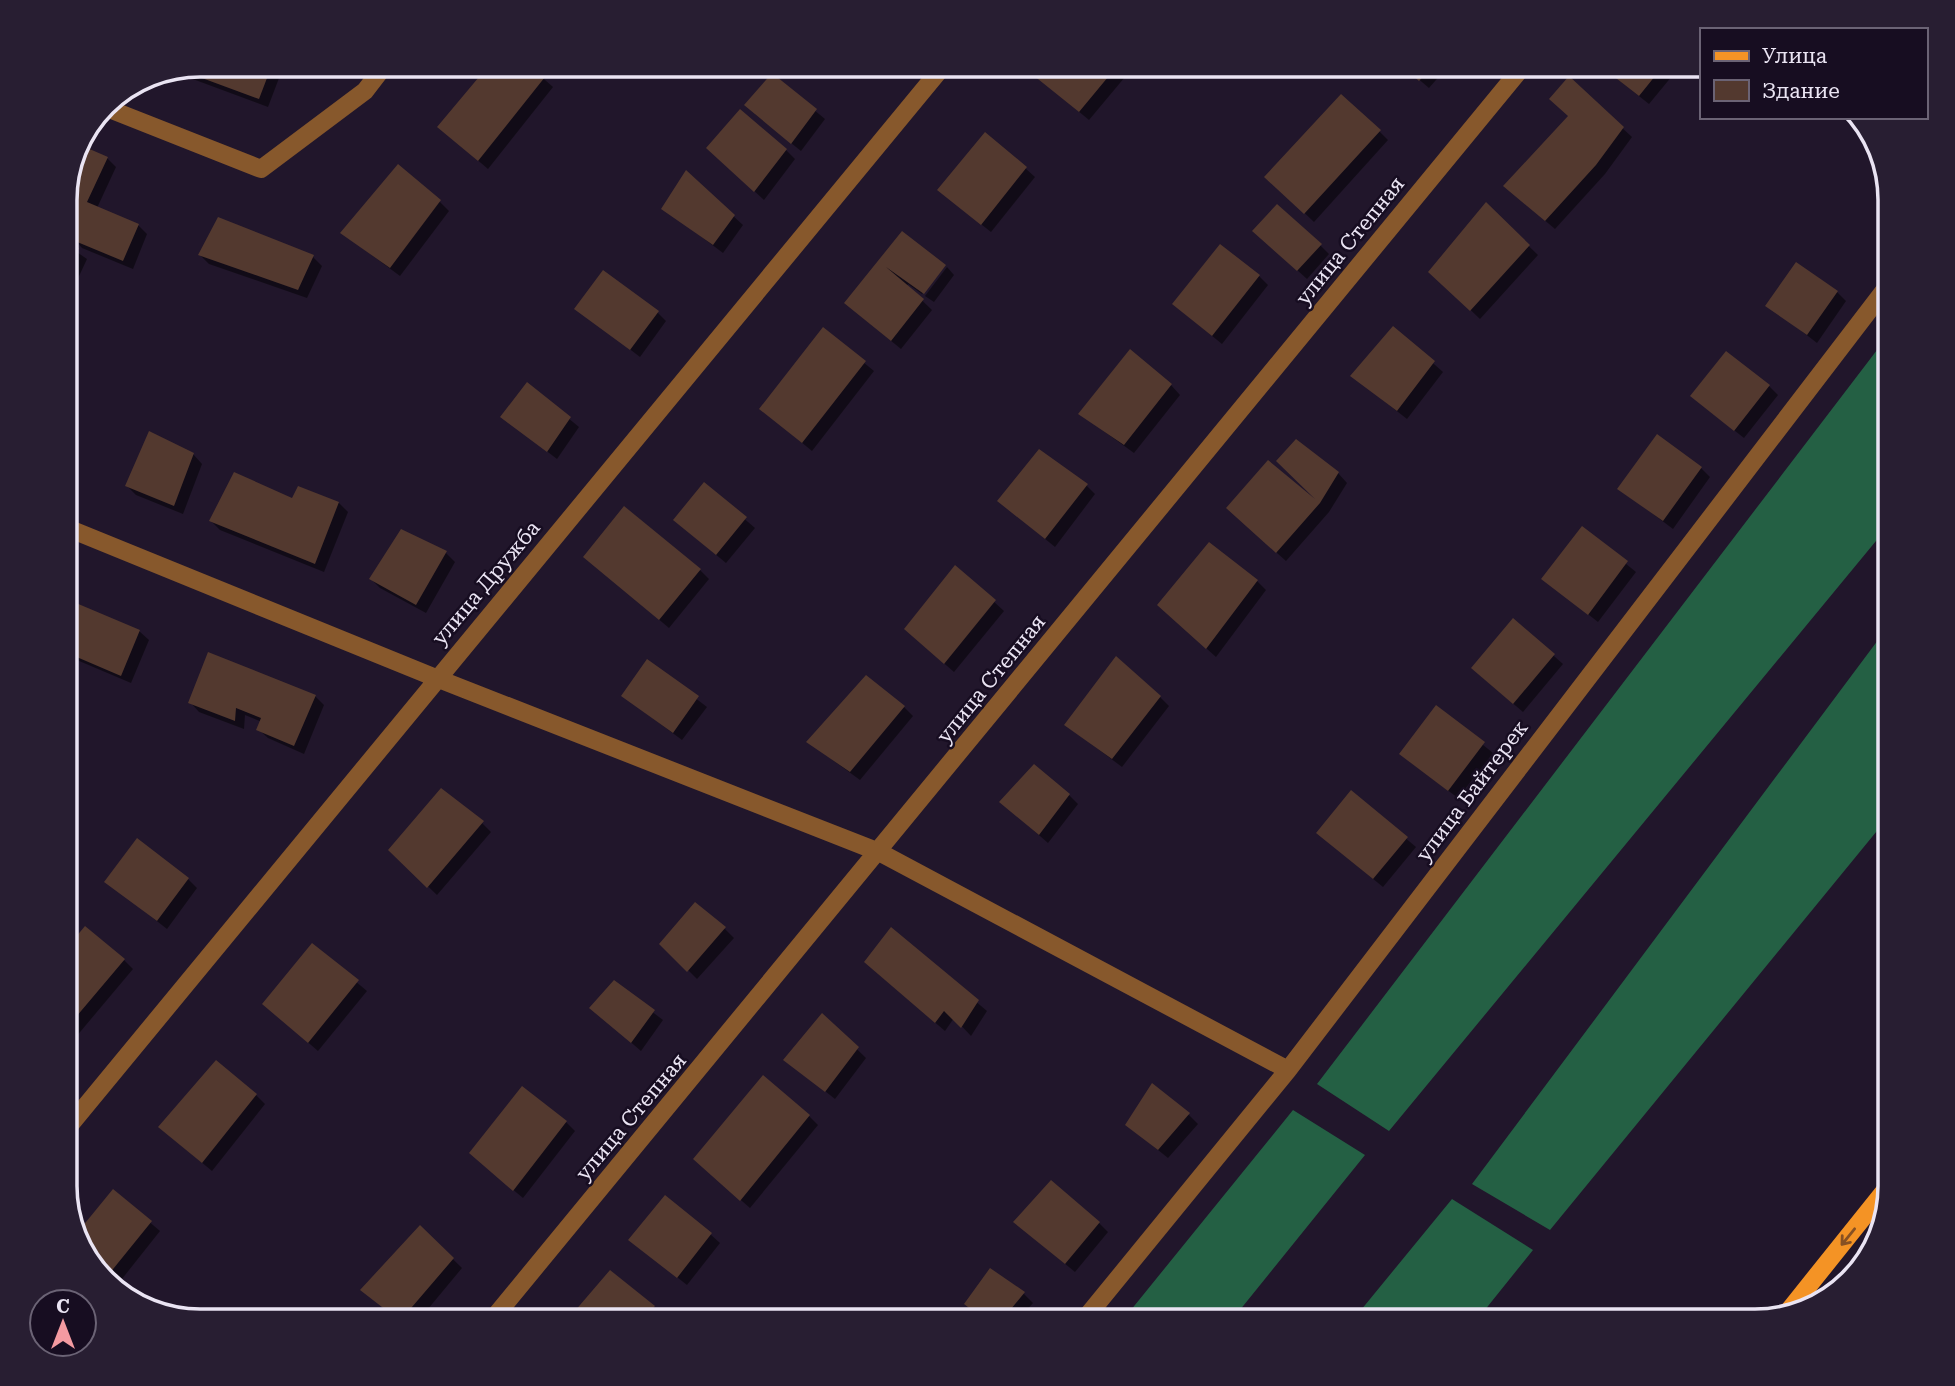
<svg xmlns="http://www.w3.org/2000/svg" width="1955" height="1386" viewBox="0 0 1955 1386" font-family="'Roboto Serif',serif">
<rect width="100%" height="100%" fill="#21162b"/>
<!-- forest -->
<path fill="#246044" d="M 1890,333 L 1890,524 L 1389,1131 L 1317,1084 Z
M 1890,624 L 1890,815 L 1550,1230 L 1472,1184 Z
M 1293,1110 L 1365,1155 L 1231,1321 L 1122,1321 Z
M 1452,1199 L 1533,1250 L 1476,1321 L 1352,1321 Z"/>
<!-- shadow -->
<path fill="#0007" d="M 200,65 L 284,65 L 268,107 L 190,78 L 183,71 Z
M 491,65 L 528,65 L 553,87 L 488,169 L 439,127 Z
M 1035,65 L 1135,65 L 1089,120 L 1030,71 Z
M 1402,65 L 1449,65 L 1429,88 Z
M 1608,65 L 1672,65 L 1677,70 L 1649,104 L 1615,77 L 1606,68 Z
M 772,75 L 825,119 L 801,151 L 755,114 Z
M 1569,79 L 1632,137 L 1605,174 L 1555,229 L 1515,195 L 1570,116 Z
M 1379,131 L 1388,140 L 1314,222 L 1276,186 Z
M 77,145 L 107,158 L 116,167 L 97,208 L 138,225 L 147,234 L 133,269 L 82,248 L 73,238 L 76,230 L 65,226 L 65,191 Z
M 786,150 L 795,159 L 764,200 L 717,157 Z
M 1025,168 L 1035,177 L 991,232 L 948,198 Z
M 686,173 L 743,225 L 723,253 L 663,208 Z
M 440,202 L 449,211 L 400,276 L 342,233 Z
M 1486,205 L 1538,255 L 1480,319 L 1431,272 Z
M 902,234 L 944,265 L 922,294 L 908,284 L 907,286 L 932,310 L 901,349 L 856,312 Z
M 1264,240 L 1320,245 L 1329,254 L 1307,279 Z
M 65,244 L 87,259 L 66,304 L 65,304 Z
M 200,255 L 313,257 L 322,266 L 307,298 L 209,264 Z
M 947,267 L 954,275 L 934,302 L 925,296 Z
M 1259,276 L 1268,285 L 1222,344 L 1184,313 Z
M 1837,292 L 1846,301 L 1817,343 L 1768,305 Z
M 576,308 L 657,312 L 666,321 L 640,357 Z
M 1393,328 L 1443,372 L 1407,419 L 1352,376 Z
M 824,330 L 874,371 L 812,451 L 761,409 Z
M 528,385 L 579,427 L 557,459 L 502,417 Z
M 1171,385 L 1180,395 L 1134,453 L 1080,414 Z
M 1769,386 L 1778,395 L 1744,438 L 1702,405 Z
M 193,454 L 202,464 L 183,514 L 136,495 L 127,486 Z
M 1701,468 L 1710,477 L 1673,529 L 1620,489 Z
M 1338,473 L 1347,483 L 1329,512 L 1286,561 L 1237,517 L 1314,500 Z
M 705,485 L 755,528 L 726,563 L 685,529 Z
M 1086,485 L 1095,494 L 1055,547 L 999,501 Z
M 298,488 L 339,503 L 348,512 L 324,572 L 220,530 L 211,521 L 292,500 Z
M 1582,528 L 1636,572 L 1598,622 L 1543,579 Z
M 401,531 L 446,553 L 455,562 L 426,613 L 380,588 L 371,579 Z
M 585,557 L 700,570 L 709,579 L 669,628 Z
M 956,567 L 1004,611 L 954,672 L 915,638 Z
M 1257,581 L 1266,590 L 1216,657 L 1168,614 Z
M 1513,620 L 1563,664 L 1523,712 L 1482,677 Z
M 139,631 L 149,640 L 131,683 L 65,655 L 65,634 Z
M 648,662 L 707,707 L 682,740 L 623,696 Z
M 315,696 L 324,705 L 304,754 L 268,738 L 258,729 L 262,722 L 245,715 L 244,729 L 199,712 L 190,702 Z
M 1160,697 L 1169,706 L 1122,767 L 1066,725 Z
M 904,707 L 913,716 L 860,780 L 808,742 Z
M 1436,707 L 1493,753 L 1458,798 L 1410,762 Z
M 1352,793 L 1416,847 L 1383,887 L 1328,842 Z
M 1069,795 L 1078,804 L 1048,843 L 1001,802 Z
M 482,823 L 491,832 L 437,895 L 390,850 Z
M 188,879 L 197,888 L 167,929 L 107,882 Z
M 725,929 L 734,938 L 697,979 L 662,944 Z
M 891,930 L 987,1011 L 971,1036 L 954,1018 L 945,1031 L 875,971 Z
M 312,945 L 367,991 L 318,1051 L 274,1013 Z
M 65,951 L 124,960 L 133,969 L 70,1044 L 65,1041 Z
M 614,983 L 663,1020 L 641,1051 L 591,1008 Z
M 822,1015 L 866,1058 L 835,1099 L 786,1060 Z
M 256,1095 L 265,1104 L 212,1171 L 170,1136 Z
M 1189,1115 L 1198,1124 L 1168,1158 L 1127,1125 Z
M 809,1116 L 818,1125 L 750,1208 L 704,1168 Z
M 566,1122 L 575,1131 L 523,1198 L 480,1162 Z
M 113,1191 L 160,1231 L 114,1289 L 83,1253 L 77,1235 Z
M 1099,1223 L 1108,1232 L 1075,1272 L 1024,1230 Z
M 420,1227 L 462,1268 L 418,1321 L 400,1321 L 363,1290 Z
M 710,1234 L 720,1243 L 687,1285 L 640,1248 Z
M 610,1273 L 654,1308 L 663,1317 L 658,1321 L 586,1321 L 577,1312 Z
M 1024,1294 L 1033,1303 L 1017,1321 L 986,1321 L 966,1304 Z"/>
<!-- building -->
<path fill="#53392f" d="M 200,65 L 272,65 L 259,99 L 183,71 Z
M 489,65 L 530,65 L 545,77 L 478,161 L 437,127 Z
M 1033,65 L 1118,65 L 1079,112 L 1028,71 Z
M 1401,65 L 1433,65 L 1419,81 Z
M 1606,65 L 1664,65 L 1639,96 L 1603,68 Z
M 772,73 L 817,109 L 791,144 L 744,105 Z
M 1569,76 L 1624,127 L 1596,165 L 1545,221 L 1503,186 L 1568,116 L 1549,99 Z
M 1341,94 L 1381,130 L 1304,214 L 1264,177 Z
M 740,109 L 787,149 L 754,192 L 706,148 Z
M 985,132 L 1027,167 L 981,225 L 937,190 Z
M 78,144 L 108,157 L 87,202 L 139,224 L 123,261 L 70,239 L 76,227 L 65,222 L 65,191 Z
M 398,164 L 441,200 L 390,268 L 340,233 Z
M 686,170 L 735,215 L 713,245 L 661,209 Z
M 1486,202 L 1530,245 L 1470,311 L 1428,272 Z
M 1277,204 L 1322,244 L 1297,271 L 1252,231 Z
M 218,217 L 314,255 L 298,290 L 198,255 Z
M 902,231 L 946,265 L 924,294 L 886,267 L 924,299 L 891,341 L 844,303 Z
M 65,242 L 79,248 L 65,277 Z
M 1220,244 L 1260,275 L 1212,336 L 1172,304 Z
M 1796,262 L 1838,291 L 1807,335 L 1765,306 Z
M 603,270 L 659,311 L 630,350 L 574,309 Z
M 1393,326 L 1435,361 L 1397,411 L 1350,376 Z
M 823,327 L 866,361 L 802,443 L 759,409 Z
M 1130,349 L 1172,384 L 1124,445 L 1078,414 Z
M 1726,351 L 1770,385 L 1734,431 L 1690,396 Z
M 527,382 L 571,417 L 547,452 L 500,417 Z
M 149,431 L 194,453 L 174,506 L 125,486 Z
M 1657,434 L 1702,467 L 1663,521 L 1617,489 Z
M 1296,439 L 1339,472 L 1320,503 L 1276,553 L 1226,508 L 1268,460 L 1315,499 L 1276,461 Z
M 1039,449 L 1088,484 L 1045,539 L 997,501 Z
M 234,472 L 292,498 L 298,486 L 339,502 L 315,564 L 209,521 Z
M 704,482 L 747,517 L 716,555 L 673,520 Z
M 624,506 L 701,569 L 659,620 L 583,557 Z
M 1582,526 L 1628,561 L 1588,615 L 1541,579 Z
M 401,529 L 447,551 L 416,605 L 369,579 Z
M 1209,542 L 1258,580 L 1206,649 L 1157,605 Z
M 955,565 L 996,600 L 944,664 L 904,629 Z
M 76,603 L 140,630 L 121,676 L 65,652 L 65,630 Z
M 1513,618 L 1555,654 L 1513,704 L 1471,668 Z
M 208,652 L 316,695 L 294,746 L 256,730 L 261,718 L 236,708 L 235,721 L 188,703 Z
M 1116,656 L 1161,696 L 1112,759 L 1064,725 Z
M 647,659 L 699,696 L 673,733 L 621,696 Z
M 866,675 L 905,706 L 850,772 L 806,742 Z
M 1436,705 L 1485,742 L 1448,791 L 1399,754 Z
M 1034,764 L 1070,794 L 1039,835 L 999,802 Z
M 441,788 L 484,821 L 427,888 L 388,850 Z
M 1351,790 L 1408,837 L 1373,879 L 1316,833 Z
M 137,838 L 189,878 L 157,921 L 104,882 Z
M 695,902 L 726,927 L 687,972 L 659,944 Z
M 85,926 L 125,959 L 65,1030 L 65,950 Z
M 891,927 L 979,1000 L 961,1028 L 944,1011 L 935,1023 L 864,962 Z
M 312,943 L 359,980 L 308,1043 L 262,1004 Z
M 614,980 L 655,1010 L 631,1043 L 589,1008 Z
M 822,1013 L 859,1047 L 825,1092 L 783,1060 Z
M 216,1060 L 257,1094 L 202,1163 L 158,1127 Z
M 763,1075 L 810,1115 L 740,1201 L 693,1159 Z
M 1152,1083 L 1190,1113 L 1158,1150 L 1125,1125 Z
M 522,1086 L 567,1121 L 513,1191 L 469,1153 Z
M 1051,1180 L 1100,1222 L 1065,1264 L 1013,1222 Z
M 113,1189 L 152,1221 L 105,1279 L 83,1253 L 77,1233 Z
M 665,1195 L 712,1233 L 677,1278 L 628,1240 Z
M 420,1225 L 454,1258 L 400,1321 L 360,1290 Z
M 990,1268 L 1025,1292 L 1001,1321 L 986,1321 L 964,1304 Z
M 610,1270 L 655,1306 L 641,1321 L 585,1321 L 574,1312 Z"/>
<g fill="none" stroke-linecap="round" stroke-linejoin="round">
<!-- street -->
<path stroke="#87582c" stroke-width="18" d="M 104,107 L 261,169 L 365,91 L 385,65
M 65,527 L 436,678 L 879,852 L 1288,1070
M 65,1131 L 944,65
M 491,1321 L 1524,65
M 1083,1321 L 1288,1070 L 1890,283"/>
<!-- primary -->
<path stroke="#f49325" stroke-width="18" d="M 1786,1314 L 1890,1184"/>
</g>
<!-- one-way arrows -->
<defs><path id="oneway-shaft" d="M-6 0H5M1.5-3L5.5 0L1.5 3" fill="none" stroke-width="1.6" stroke-linecap="round" stroke-linejoin="round" transform="scale(1.75)"/></defs>
<use stroke="#865023" href="#oneway-shaft" transform="translate(1848 1237) rotate(129)"/>
<g text-anchor="middle" stroke-width="5" stroke-linejoin="round" paint-order="stroke">
<!-- street labels -->
<g font-size="21" fill="#eae4f3" stroke="#170d21">
<text transform="translate(1350 241) rotate(-51)" y="7">улица Степная</text>
<text transform="translate(486 583) rotate(-50)" y="7">улица Дружба</text>
<text transform="translate(991 679) rotate(-51)" y="7">улица Степная</text>
<text transform="translate(1472 791) rotate(-53)" y="7">улица Байтерек</text>
<text transform="translate(631 1117) rotate(-50)" y="7">улица Степная</text>
</g>
</g>
<!-- crop -->
<path d="M0 0H1955V1386H0ZM200 77H1755A123 123 0 0 1 1878 200V1186A123 123 0 0 1 1755 1309H200A123 123 0 0 1 77 1186V200A123 123 0 0 1 200 77Z" fill="#281e32" fill-rule="evenodd"/>
<path fill="none" stroke="#eae4f3" stroke-width="3.5" d="M200 77H1755A123 123 0 0 1 1878 200V1186A123 123 0 0 1 1755 1309H200A123 123 0 0 1 77 1186V200A123 123 0 0 1 200 77Z"/>
<!-- legend -->
<rect x="1700" y="28" width="228" height="91" fill="#170d21" stroke="#6b6375" stroke-width="2"/>
<rect x="1714" y="51" width="35" height="10" fill="#f49325" stroke="#6b6375" stroke-width="2"/>
<text x="1762" y="63" font-size="21" fill="#eae4f3">Улица</text>
<rect x="1714" y="80" width="35" height="21" fill="#53392f" stroke="#6b6375" stroke-width="2"/>
<text x="1762" y="98" font-size="21" fill="#eae4f3">Здание</text>
<!-- north arrow -->
<g transform="translate(63 1323)"><circle r="33" fill="#170d21" stroke="#6b6375" stroke-width="2"/>
<path d="M0-5L12 26L0 18L-12 26Z" fill="#f49aa1"/>
<text y="-10" font-size="19" font-weight="bold" text-anchor="middle" fill="#eae4f3">С</text>
</g>
</svg>
